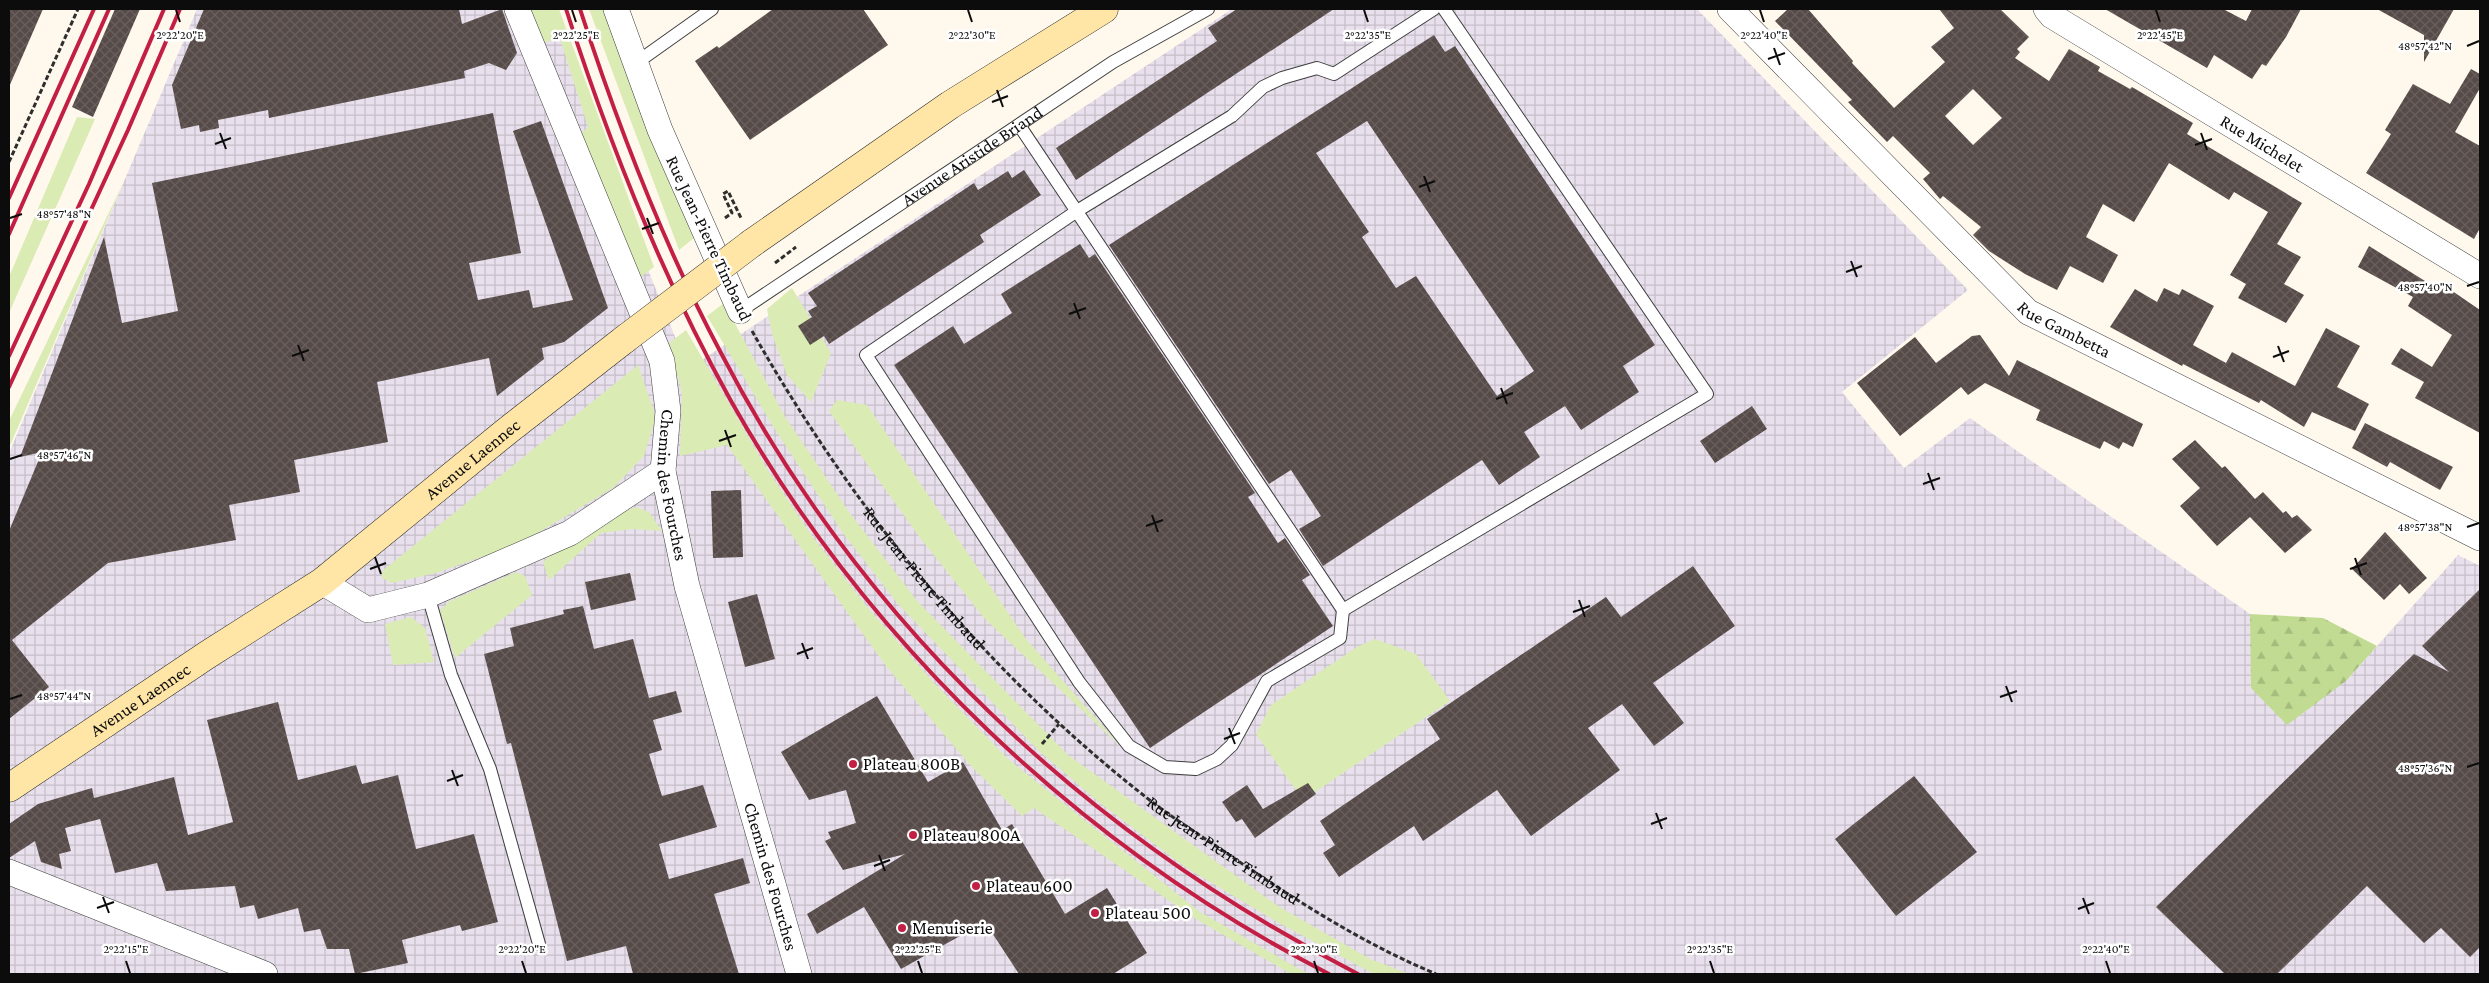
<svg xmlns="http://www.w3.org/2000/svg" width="2489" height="983" viewBox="0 0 2489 983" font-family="'Crimson Pro',serif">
<defs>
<pattern id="industrial-grid" width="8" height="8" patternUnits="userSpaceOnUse" patternTransform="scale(1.25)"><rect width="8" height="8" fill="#e8e0ec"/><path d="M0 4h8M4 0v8" fill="none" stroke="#c6bfc9"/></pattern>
<pattern id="forest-firs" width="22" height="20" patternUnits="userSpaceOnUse" patternTransform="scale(1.25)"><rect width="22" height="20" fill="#c1dc92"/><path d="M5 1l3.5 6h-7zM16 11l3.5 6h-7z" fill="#a5bc7d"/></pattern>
<pattern id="building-cross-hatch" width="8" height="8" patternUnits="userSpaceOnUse" patternTransform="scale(1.25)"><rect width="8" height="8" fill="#564b48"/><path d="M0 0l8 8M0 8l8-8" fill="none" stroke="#69605e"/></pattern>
</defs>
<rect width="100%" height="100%" fill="#fff8ec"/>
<!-- industrial -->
<path fill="url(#industrial-grid)" d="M 197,9 L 556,9 L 626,215 L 688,369 L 1232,9 L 1697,9 L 1968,290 L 1842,392 L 1904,468 L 1970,418 L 2346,681 L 2458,555 L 2480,566 L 2480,974 L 9,974 L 9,453 Z"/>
<!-- green -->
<path fill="#daebb4" d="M 530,9 L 559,9 L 654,267 L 630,285 L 575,139 L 588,127 L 560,39 L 540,43 Z
M 589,9 L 606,9 L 694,238 L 679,250 Z
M 77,117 L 95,119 L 9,313 L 9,277 Z
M 124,181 L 9,448 L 9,421 Z
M 792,288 L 831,353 L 811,402 L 787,375 L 772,334 L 767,309 Z
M 724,303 L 784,415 L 849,512 L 918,602 L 1068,755 L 1278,906 L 1370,959 L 1409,974 L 1374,974 L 1279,923 L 1185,867 L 1100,803 L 1039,751 L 898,604 L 843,533 L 776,431 L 707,316 Z
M 686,330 L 767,469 L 812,536 L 868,608 L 935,684 L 1008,759 L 1200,912 L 1308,974 L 1291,974 L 1196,919 L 1034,808 L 1022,816 L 970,765 L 886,666 L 727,445 L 680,456 L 682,393 L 669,343 Z
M 638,365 L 656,417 L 644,456 L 613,488 L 521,543 L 436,573 L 392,583 L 382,578 L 382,571 Z
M 837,400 L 867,405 L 1026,639 L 1122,748 L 985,619 L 921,539 L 829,411 Z
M 636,507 L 649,512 L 662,531 L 633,529 L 601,533 L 549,580 L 543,562 C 566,540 606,519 636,507 Z
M 516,572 L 525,576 L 532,595 L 455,658 L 440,610 L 450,601 Z
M 411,617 L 425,628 L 434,662 L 393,665 L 385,624 Z
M 1375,639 L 1416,654 L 1450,701 L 1303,800 L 1256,734 L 1271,705 L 1357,647 Z"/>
<!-- forest -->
<path fill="url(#forest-firs)" d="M 2250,614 L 2323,618 L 2377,646 L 2346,681 L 2287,725 L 2251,688 Z"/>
<!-- building -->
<path fill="url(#building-cross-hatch)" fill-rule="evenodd" d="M 9,9 L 43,9 L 9,87 Z
M 115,9 L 140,9 L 93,117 L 72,107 Z
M 204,9 L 459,9 L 462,24 L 502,9 L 517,53 L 506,70 L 489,63 L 464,71 L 465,78 L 269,118 L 268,110 L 218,120 L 219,128 L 200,132 L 199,125 L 181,129 L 172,85 Z
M 773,9 L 863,9 L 888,45 L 750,140 L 695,61 L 717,46 L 719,48 Z
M 1237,9 L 1334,9 L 1076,180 L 1056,148 L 1217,41 L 1208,28 Z
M 1788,9 L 1808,9 L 1853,61 L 1852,63 L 1894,108 L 1945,62 L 1931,47 L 1954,28 L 1939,9 L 2000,9 L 2029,37 L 2017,49 L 2020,52 L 2015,58 L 2049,81 L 2069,49 L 2100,67 L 2098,71 L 2130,89 L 2132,87 L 2193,123 L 2187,134 L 2302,203 L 2277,244 L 2301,257 L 2284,284 L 2304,295 L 2286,323 L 2238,298 L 2246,284 L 2230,275 L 2268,212 L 2234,192 L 2229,200 L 2169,163 L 2134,222 L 2103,204 L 2086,237 L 2118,255 L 2103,283 L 2070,266 L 2057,290 L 2025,274 L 1989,251 L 1973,235 L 1981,227 L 1943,196 L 1940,199 L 1923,179 L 1930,173 L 1893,136 L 1887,142 L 1848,102 L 1852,100 L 1775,21 ZM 1973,89 L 2002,118 L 1973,145 L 1945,116 Z
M 2105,9 L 2223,9 L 2246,21 L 2252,9 L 2301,9 L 2286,37 L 2266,66 L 2262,64 L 2252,79 L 2214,55 L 2207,68 Z
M 2377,9 L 2454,9 L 2424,62 L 2424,35 Z
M 1434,35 L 1445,52 L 1455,46 L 1655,345 L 1623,366 L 1639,392 L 1581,430 L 1565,406 L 1524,432 L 1540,457 L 1499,485 L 1482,460 L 1323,566 L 1299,529 L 1321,516 L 1291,470 L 1269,484 L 1109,245 ZM 1367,121 L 1534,371 L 1497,396 L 1416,276 L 1396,288 L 1362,237 L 1369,232 L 1316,153 Z
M 2471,69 L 2480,74 L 2480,88 L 2455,132 L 2480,146 L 2480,228 L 2474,239 L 2366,173 L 2391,134 L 2385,130 L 2413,84 L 2450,104 Z
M 493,113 L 521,253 L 469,263 L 478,300 L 529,290 L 533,308 L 573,300 L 513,131 L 541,121 L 608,308 L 564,342 L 542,348 L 544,359 L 497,396 L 489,358 L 377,382 L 388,442 L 294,460 L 300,492 L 229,505 L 236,540 L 108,563 L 12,640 L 49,687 L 9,719 L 9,531 L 42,452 L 20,457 L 104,237 L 122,323 L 178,311 L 152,183 Z
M 1024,170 L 1041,195 L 980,235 L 984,242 L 829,344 L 824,336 L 810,345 L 798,326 L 812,317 L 808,311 L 817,306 L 808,293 L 974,183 L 978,190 L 1008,171 L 1012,178 Z
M 1080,244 L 1089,258 L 1095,254 L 1255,493 L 1248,497 L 1278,543 L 1285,538 L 1310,575 L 1302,580 L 1333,626 L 1150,748 L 894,365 L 953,326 L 964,344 L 1012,313 L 1001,294 Z
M 2369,246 L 2441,291 L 2445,286 L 2480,310 L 2480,433 L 2415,398 L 2424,382 L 2391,364 L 2401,348 L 2432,367 L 2452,335 L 2408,306 L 2413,297 L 2358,267 Z
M 2164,288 L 2179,295 L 2182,289 L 2214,306 L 2193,345 L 2226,363 L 2232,352 L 2295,386 L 2326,328 L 2360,346 L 2337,387 L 2369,404 L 2355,431 L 2312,412 L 2304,427 L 2261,400 L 2259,403 L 2183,364 L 2182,366 L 2110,327 L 2135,289 L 2157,302 Z
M 1980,335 L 2009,376 L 2017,360 L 2143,424 L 2133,447 L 2123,442 L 2119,449 L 2104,441 L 2100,449 L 2036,420 L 2040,410 L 1985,383 L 1968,395 L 1961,387 L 1900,436 L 1857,383 L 1915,337 L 1936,363 L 1972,336 Z
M 1752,406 L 1767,429 L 1715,463 L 1700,441 Z
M 2365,423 L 2453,467 L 2440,490 L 2390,462 L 2387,467 L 2352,448 Z
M 2195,440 L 2222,468 L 2225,466 L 2255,499 L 2263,492 L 2283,513 L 2286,511 L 2292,518 L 2297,515 L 2312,530 L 2285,553 L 2250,517 L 2217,546 L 2180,506 L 2200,488 L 2172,459 Z
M 741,490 L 743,557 L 713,558 L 711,491 Z
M 2385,532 L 2427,578 L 2409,594 L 2400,584 L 2384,600 L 2352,569 Z
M 1693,566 L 1735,626 L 1653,683 L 1684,723 L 1654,746 L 1622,704 L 1588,728 L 1620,770 L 1531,836 L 1497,790 L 1423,841 L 1414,826 L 1339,877 L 1323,853 L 1335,845 L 1320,821 L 1440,739 L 1427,719 L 1606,597 L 1621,617 Z
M 630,573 L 636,600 L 591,610 L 585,582 Z
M 2480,589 L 2480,947 L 2470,957 L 2441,928 L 2424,943 L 2367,886 L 2277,974 L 2225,974 L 2156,907 L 2414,654 L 2449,672 L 2422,646 Z
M 757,594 L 775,659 L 745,667 L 728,602 Z
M 583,606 L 594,649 L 633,639 L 649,698 L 676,691 L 682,712 L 653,720 L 662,750 L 649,754 L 662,796 L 703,785 L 717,827 L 659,844 L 669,879 L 743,858 L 750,883 L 714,894 L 739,974 L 633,974 L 626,946 L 567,961 L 511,743 L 507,744 L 484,654 L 514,646 L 510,628 L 564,614 L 563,610 Z
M 877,696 L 928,782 L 963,762 L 1002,830 L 1012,824 L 1065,914 L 1107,888 L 1147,953 L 1113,974 L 1019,974 L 985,922 L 901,969 L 864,907 L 817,934 L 807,914 L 905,854 L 843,870 L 825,841 L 831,838 L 828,832 L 856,823 L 846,790 L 809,800 L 781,752 Z
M 278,702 L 298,780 L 356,765 L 362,784 L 398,775 L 416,849 L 474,834 L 498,922 L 462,931 L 460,925 L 402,940 L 408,963 L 355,974 L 349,949 L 327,949 L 320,929 L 304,932 L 298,908 L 258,919 L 254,905 L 240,908 L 235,886 L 166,891 L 157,863 L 115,873 L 100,819 L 65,828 L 71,851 L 59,854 L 62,869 L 41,862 L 35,841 L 9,858 L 9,824 L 38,804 L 92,788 L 94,798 L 174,777 L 188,835 L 233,822 L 207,720 Z
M 1914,776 L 1977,852 L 1896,916 L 1835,839 Z
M 1308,783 L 1316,794 L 1255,838 L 1242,819 L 1236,822 L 1222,802 L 1247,785 L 1263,809 Z"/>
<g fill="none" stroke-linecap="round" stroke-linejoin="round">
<defs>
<g id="service">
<path d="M 636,63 L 712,9"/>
<path d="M 1019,125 L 1343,610 L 1707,394 L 1444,9"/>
<path id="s2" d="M 740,311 L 1113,62 L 1208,9"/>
<path d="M 428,595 L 451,675 L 490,769 L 539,944"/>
<path d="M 1343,610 L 1340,638 L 1267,681 L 1232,745 L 1217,759 L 1196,769 L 1165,767 L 1129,746 L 1079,682 L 866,355 L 1077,211 L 1232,116 L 1263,87 L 1282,78 L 1317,68 L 1334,74 L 1434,9"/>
</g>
<g id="minor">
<path id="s3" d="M 517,9 L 662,361 L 668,411 L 663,471 L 687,586 L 799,974"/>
<path d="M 616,9 L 660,130 L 740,311"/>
<path id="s4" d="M 1730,9 L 2028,312 L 2480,538"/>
<path id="s5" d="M 2046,9 L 2052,16 L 2480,276"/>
<path d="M 322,582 L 368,610 L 428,595 L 570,533 L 663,471"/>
<path d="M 9,872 L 265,974"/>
</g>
<g id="secondary">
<path d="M 752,243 L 950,105 L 1104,9"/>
<path id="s6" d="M 9,788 L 207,655 L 322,582 L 507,431 L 625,339"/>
</g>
</defs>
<!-- service casing -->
<use href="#service" stroke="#3f3f3f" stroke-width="14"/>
<!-- minor casing -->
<use href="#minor" stroke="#3f3f3f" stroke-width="26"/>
<!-- secondary casing -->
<use href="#secondary" stroke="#2e2e2e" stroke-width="29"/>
<!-- path -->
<g stroke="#2e2e2e" stroke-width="3" stroke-dasharray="5 2.5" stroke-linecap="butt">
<path d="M 9,162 L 78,9"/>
<path d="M 725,218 L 732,213 L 723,194 L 728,191 L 741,218"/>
<path d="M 775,263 L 796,247"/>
<path id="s1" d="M 752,331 C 852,508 982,668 1142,794 C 1169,816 1200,835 1228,854 C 1295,900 1362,943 1436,974"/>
<path d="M 1042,744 L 1059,724"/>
</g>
<!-- service -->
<use href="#service" stroke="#fff" stroke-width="12"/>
<!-- minor -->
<use href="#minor" stroke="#fff" stroke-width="25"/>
<!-- secondary -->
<use href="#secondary" stroke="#ffe6a7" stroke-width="28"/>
<!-- rail -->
<path stroke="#c31e43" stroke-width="4" d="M 566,9 C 609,143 662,277 731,401 C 868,644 1082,847 1329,974
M 580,9 C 618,126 663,244 721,353 C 862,625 1087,835 1358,974
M 9,198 L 94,9
M 9,234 L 109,9
M 9,356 L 89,184 L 164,9
M 9,387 L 128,130 L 180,9"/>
<defs>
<path id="secondary-bridge" d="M 625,339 L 752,243"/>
</defs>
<!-- secondary-bridge casing -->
<use href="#secondary-bridge" stroke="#2e2e2e" stroke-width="29" stroke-linecap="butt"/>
<!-- secondary-bridge -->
<use href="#secondary-bridge" stroke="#ffe6a7" stroke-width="28"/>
</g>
<!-- ticks -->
<path fill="none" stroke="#0c0c0c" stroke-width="2" d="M 176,10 L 180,22M 572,10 L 576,22M 968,10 L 972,22M 1364,10 L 1368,22M 1760,10 L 1764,22M 2156,10 L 2160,22M 2467,46 L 2479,41M 1774,48 L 1780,65M 1768,59 L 1785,53M 997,90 L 1003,107M 992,102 L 1008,96M 220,133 L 226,149M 2201,133 L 2207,150M 215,144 L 231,138M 2195,145 L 2212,139M 1424,176 L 1430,192M 1419,187 L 1435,181M 10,218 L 22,214M 647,218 L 653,234M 642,229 L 659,223M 1851,261 L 1857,277M 1846,272 L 1862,266M 2467,286 L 2479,282M 1074,303 L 1080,319M 1069,314 L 1086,308M 298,345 L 304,361M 2278,346 L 2284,362M 292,356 L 309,350M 2273,357 L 2289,351M 1501,388 L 1507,404M 1496,399 L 1513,393M 725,430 L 731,447M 719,441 L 736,435M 10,459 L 22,455M 1928,473 L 1934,490M 1923,484 L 1940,478M 1152,515 L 1158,532M 1146,526 L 1163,520M 2467,527 L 2479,523M 375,557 L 381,574M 2355,558 L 2361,575M 370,569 L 386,563M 2350,569 L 2367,563M 1579,600 L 1585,617M 1573,612 L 1590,606M 802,643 L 808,659M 797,654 L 813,648M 2006,686 L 2012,702M 2000,697 L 2017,691M 10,699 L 22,695M 1229,728 L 1235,744M 1224,739 L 1240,733M 2467,767 L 2479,763M 452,770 L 458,786M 447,781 L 463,775M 1656,813 L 1662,829M 1651,824 L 1667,818M 879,855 L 885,871M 874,866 L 890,860M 103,897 L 109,913M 2083,898 L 2089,914M 97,908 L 114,902M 2078,909 L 2094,903M 126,961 L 130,973M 522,961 L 526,973M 918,961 L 922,973M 1314,961 L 1318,973M 1710,961 L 1714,973M 2106,961 L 2110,973"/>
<!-- markers -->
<g fill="#c31e43" stroke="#fff" stroke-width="2">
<circle cx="853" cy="764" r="5"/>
<circle cx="913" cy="835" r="5"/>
<circle cx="976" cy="886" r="5"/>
<circle cx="1095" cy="913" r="5"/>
<circle cx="902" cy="928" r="5"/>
</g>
<g text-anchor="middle" stroke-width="5" stroke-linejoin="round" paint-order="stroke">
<!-- street labels -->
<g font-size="18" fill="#0c0c0c" stroke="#fff">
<text dy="6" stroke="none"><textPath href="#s5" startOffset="255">Rue Michelet</textPath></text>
<text dy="6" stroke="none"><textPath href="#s2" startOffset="279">Avenue Aristide Briand</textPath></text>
<text transform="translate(709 238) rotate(65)" y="6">Rue Jean-Pierre Timbaud</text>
<text dy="6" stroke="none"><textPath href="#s4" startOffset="465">Rue Gambetta</textPath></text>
<text dy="6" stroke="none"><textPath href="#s6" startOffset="569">Avenue Laennec</textPath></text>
<text dy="6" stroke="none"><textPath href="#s3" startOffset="506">Chemin des Fourches</textPath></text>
<text dy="6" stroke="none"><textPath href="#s1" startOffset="302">Rue Jean-Pierre Timbaud</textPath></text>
<text dy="6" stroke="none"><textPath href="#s6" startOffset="158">Avenue Laennec</textPath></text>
<text dy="6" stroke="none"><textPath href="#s1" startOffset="708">Rue Jean-Pierre Timbaud</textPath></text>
<text dy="6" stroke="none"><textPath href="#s3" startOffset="911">Chemin des Fourches</textPath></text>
</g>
<!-- poi labels -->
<g font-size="18" fill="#0c0c0c" stroke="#fff" text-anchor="start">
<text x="863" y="770">Plateau 800B</text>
<text x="923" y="841">Plateau 800A</text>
<text x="986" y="892">Plateau 600</text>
<text x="1105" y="919">Plateau 500</text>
<text x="912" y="934">Menuiserie</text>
</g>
</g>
<g font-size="12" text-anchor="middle" fill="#0c0c0c" stroke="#fff" stroke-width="5" stroke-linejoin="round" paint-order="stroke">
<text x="180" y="39">2°22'20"E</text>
<text x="576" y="39">2°22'25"E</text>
<text x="972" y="39">2°22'30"E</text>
<text x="1368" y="39">2°22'35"E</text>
<text x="1764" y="39">2°22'40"E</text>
<text x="2160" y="39">2°22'45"E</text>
<text x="2425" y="50">48°57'42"N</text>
<text x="64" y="218">48°57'48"N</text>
<text x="2425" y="291">48°57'40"N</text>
<text x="64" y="459">48°57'46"N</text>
<text x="2425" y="531">48°57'38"N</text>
<text x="64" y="700">48°57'44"N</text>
<text x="2425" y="772">48°57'36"N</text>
<text x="126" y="953">2°22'15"E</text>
<text x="522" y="953">2°22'20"E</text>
<text x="918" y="953">2°22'25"E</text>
<text x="1314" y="953">2°22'30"E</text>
<text x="1710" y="953">2°22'35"E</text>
<text x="2106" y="953">2°22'40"E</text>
</g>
<!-- border -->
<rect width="2489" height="983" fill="none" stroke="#0c0c0c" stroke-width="20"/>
</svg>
